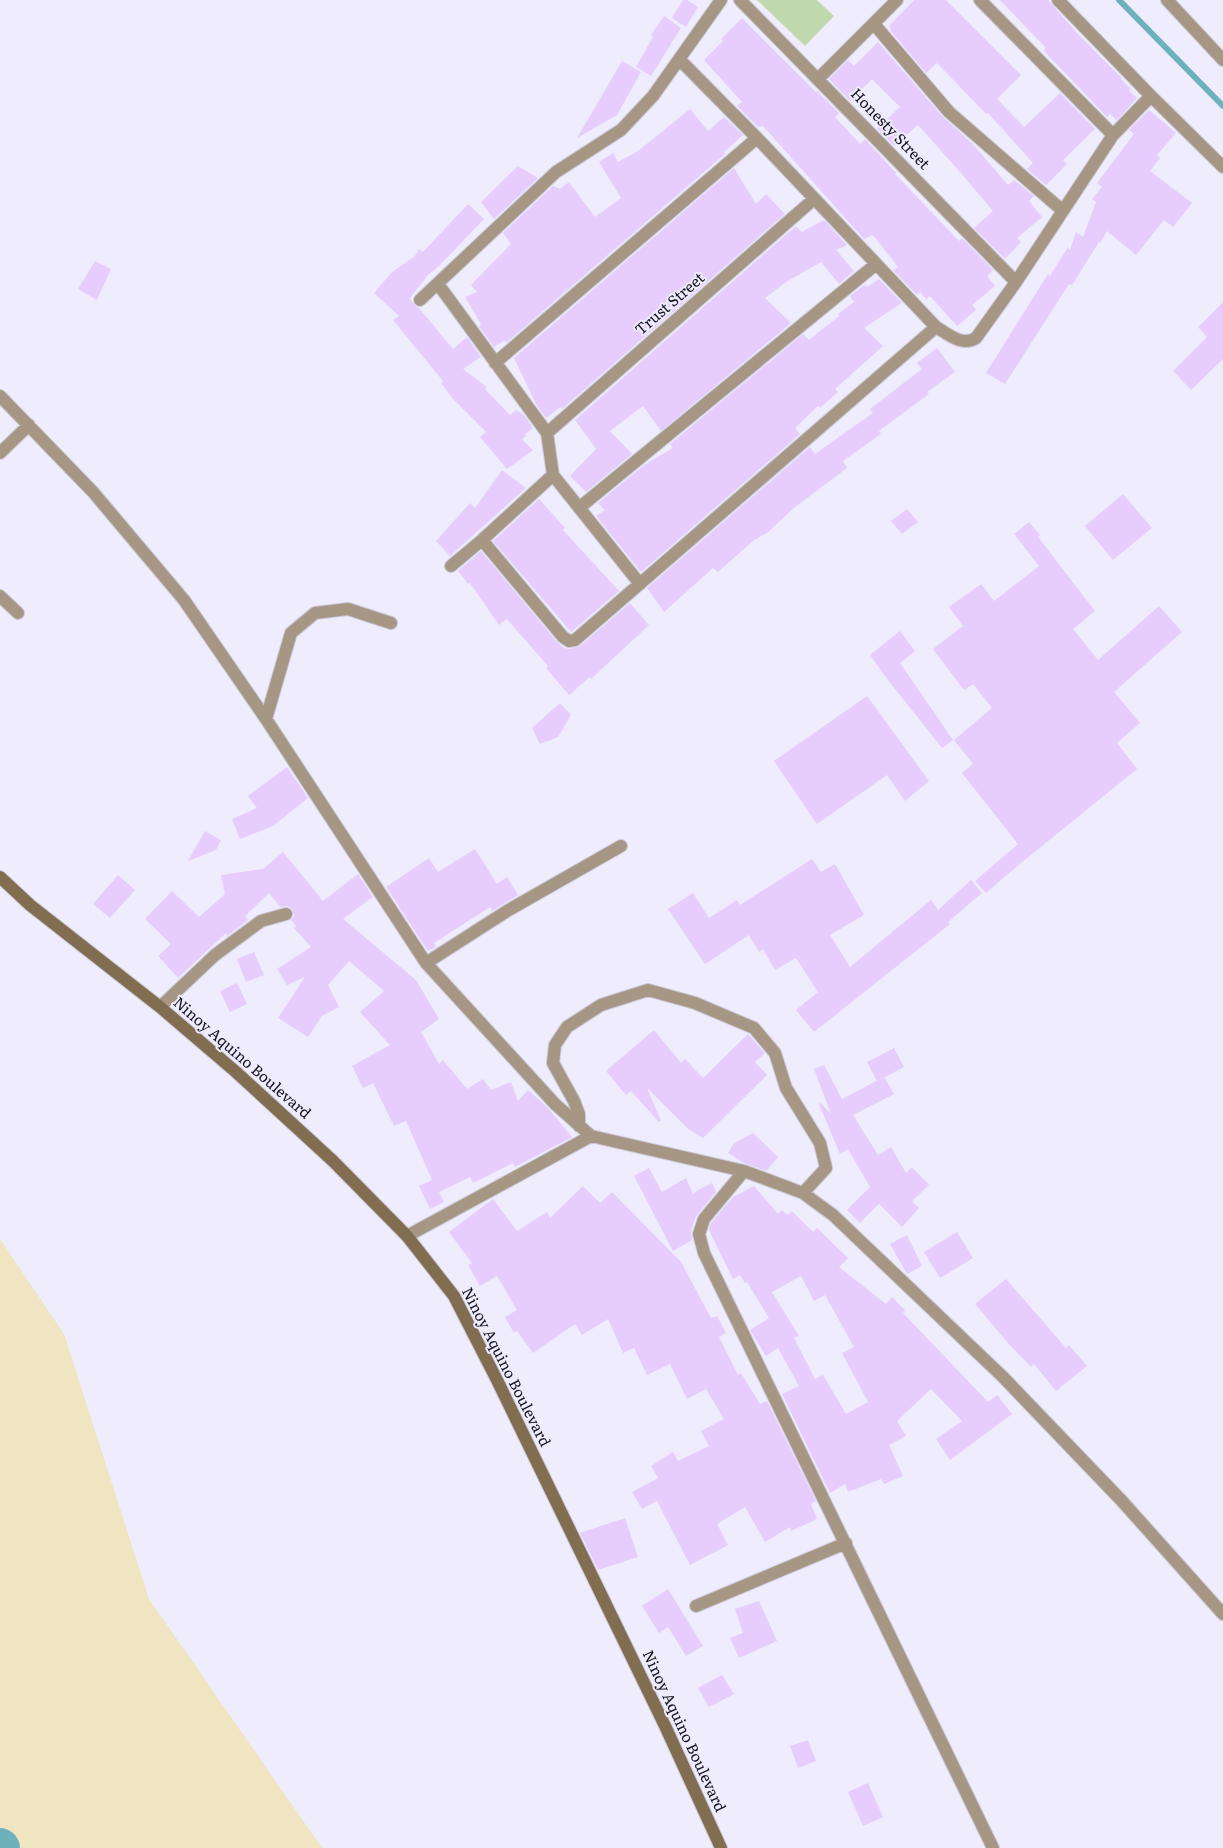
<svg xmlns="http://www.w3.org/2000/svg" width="1223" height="1848" viewBox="0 0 1223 1848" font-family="Literata,serif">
<rect width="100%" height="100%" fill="#eeecfd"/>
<!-- green -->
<path fill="#bfd9ac" d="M 757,0 L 817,0 L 834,16 L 805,46 Z"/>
<!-- sand -->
<path fill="#efe5c0" d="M 0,1239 L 64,1334 L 149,1599 L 322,1848 L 0,1848 Z"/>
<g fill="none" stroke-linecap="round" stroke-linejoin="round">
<!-- stream -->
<path stroke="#6db2bb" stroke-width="6" d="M 1119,0 L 1223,106"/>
<!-- river -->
<path stroke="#6db2bb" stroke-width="38" d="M 0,1847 L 1,1848"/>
</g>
<!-- building -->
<path fill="#e6cdfd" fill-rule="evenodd" d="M 683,0 L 687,0 L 698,7 L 686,27 L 672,18 Z
M 914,0 L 946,0 L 1021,75 L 997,99 L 1024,127 L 1060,93 L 1095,129 L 1063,160 L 1067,164 L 1046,185 L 1027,169 L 1033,163 L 988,113 L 986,114 L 937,63 L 926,73 L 890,30 L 891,29 L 889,26 Z
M 1000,0 L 1048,0 L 1078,34 L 1122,78 L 1121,79 L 1131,89 L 1129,91 L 1137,98 L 1117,120 L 1110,114 L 1107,117 L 1043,50 L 1046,48 Z
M 664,16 L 681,28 L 651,76 L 636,67 L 653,37 L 651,35 Z
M 742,18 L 816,92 L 817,91 L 839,113 L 835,117 L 860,144 L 865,139 L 896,173 L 895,174 L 959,241 L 962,238 L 993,270 L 987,276 L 995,286 L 972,305 L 976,310 L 957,326 L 930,296 L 926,299 L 920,292 L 917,295 L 893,270 L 898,267 L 873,235 L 864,239 L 763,126 L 758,127 L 737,106 L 742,102 L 704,60 L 723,41 L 721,39 Z
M 878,42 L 943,117 L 972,143 L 1008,185 L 1014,180 L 1034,196 L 1029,201 L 1042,217 L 1017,238 L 1021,242 L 1005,259 L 974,228 L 993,211 L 960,172 L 918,125 L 894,146 L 877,128 L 900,107 L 872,79 L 850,101 L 829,79 L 848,60 L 854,66 Z
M 622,61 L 641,72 L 617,115 L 577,138 Z
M 690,109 L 708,131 L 724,117 L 743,135 L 724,152 L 725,154 L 506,343 L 505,340 L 494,347 L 479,326 L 481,324 L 465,297 L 477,292 L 471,285 L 511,244 L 503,233 L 553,186 L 560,189 L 569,182 L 595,217 L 621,198 L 599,162 L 613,153 L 618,162 L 638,151 Z
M 1149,110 L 1176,133 L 1157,155 L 1160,158 L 1150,171 L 1192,203 L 1173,227 L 1164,220 L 1136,255 L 1107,231 L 1100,243 L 1099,242 L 1072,285 L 1069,284 L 1005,384 L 986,373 L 1048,274 L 1050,276 L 1068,247 L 1070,250 L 1076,232 L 1083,237 L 1096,202 L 1092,199 L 1102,187 L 1097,183 L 1134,134 L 1129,130 Z
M 518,166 L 538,178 L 494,219 L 481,202 Z
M 734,168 L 756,204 L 766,194 L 785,214 L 562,409 L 561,407 L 546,418 L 537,406 L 514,358 Z
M 468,204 L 484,219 L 439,266 L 428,275 L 410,298 L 414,305 L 419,308 L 453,349 L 467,337 L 481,357 L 463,369 L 487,387 L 485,389 L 510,415 L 516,410 L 524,415 L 533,428 L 525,434 L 526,436 L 522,439 L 533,450 L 507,469 L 480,437 L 486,432 L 453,399 L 441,383 L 443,381 L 393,320 L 399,316 L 374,293 L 392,272 L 415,256 L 419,249 L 423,252 Z
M 824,220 L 847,245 L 836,250 L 854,271 L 839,284 L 821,262 L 786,282 L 765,298 L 791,323 L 661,431 L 643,406 L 610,431 L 632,454 L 586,492 L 570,476 L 596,449 L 575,420 L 796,226 L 802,232 Z
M 95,261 L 111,269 L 97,300 L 78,289 Z
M 879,279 L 902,303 L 864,328 L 883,346 L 835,389 L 838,392 L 820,408 L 818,406 L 795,428 L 800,434 L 641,572 L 596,516 L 605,510 L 598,503 L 644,465 L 673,448 L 670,444 L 803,334 L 809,340 L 839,316 L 838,314 L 854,302 L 850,296 L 865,284 L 867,287 Z
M 1223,302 L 1223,359 L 1191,390 L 1173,371 L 1207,337 L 1198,327 Z
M 937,348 L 955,372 L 927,392 L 929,394 L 879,431 L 881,434 L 843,461 L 847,468 L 795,507 L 767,533 L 754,540 L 718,572 L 713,568 L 664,612 L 647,588 L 810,447 L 815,454 L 873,413 L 870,409 L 922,369 L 917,363 Z
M 502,470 L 526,488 L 450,556 L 436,541 L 470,503 L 475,508 Z
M 1123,494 L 1152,528 L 1113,560 L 1085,526 Z
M 539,499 L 565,528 L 563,530 L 619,591 L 571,632 L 493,541 Z
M 907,509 L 918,522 L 902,534 L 891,521 Z
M 1029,522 L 1040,535 L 1038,537 L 1095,611 L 1073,629 L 1098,660 L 1159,606 L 1182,632 L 1114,692 L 1140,723 L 1117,743 L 1137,769 L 1021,863 L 986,893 L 975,881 L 1018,844 L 962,773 L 973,764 L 954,740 L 992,708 L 973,684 L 964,690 L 933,649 L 963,626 L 949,607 L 981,584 L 994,601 L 1039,566 L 1014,534 Z
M 481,551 L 557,642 L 564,648 L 570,649 L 580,646 L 630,603 L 649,625 L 591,679 L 590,677 L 569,695 L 546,668 L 548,666 L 507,619 L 499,625 L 470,583 L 468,584 L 458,571 Z
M 900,631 L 915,651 L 900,663 L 953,740 L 942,748 L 888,680 L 870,655 Z
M 867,696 L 929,781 L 905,801 L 887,775 L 817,824 L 774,761 Z
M 560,703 L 571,715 L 558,737 L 540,744 L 532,728 Z
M 287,767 L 308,798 L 273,826 L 240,839 L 232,819 L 257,808 L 248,796 Z
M 205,831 L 221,840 L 216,850 L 188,861 Z
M 475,849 L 497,884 L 507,877 L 518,895 L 492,911 L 490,907 L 434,943 L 436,947 L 428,951 L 386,887 L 429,858 L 438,872 Z
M 283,852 L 323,901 L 358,874 L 373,897 L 343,919 L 416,980 L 439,1019 L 421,1032 L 439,1064 L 443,1060 L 467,1089 L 483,1079 L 491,1090 L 511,1082 L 518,1101 L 528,1090 L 546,1106 L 572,1137 L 515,1167 L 513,1163 L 473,1183 L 470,1177 L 439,1192 L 444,1202 L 430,1209 L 419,1186 L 432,1180 L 406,1121 L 394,1126 L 373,1083 L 363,1088 L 352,1066 L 390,1045 L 360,1012 L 384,991 L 349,961 L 328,985 L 339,1007 L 322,1016 L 308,1037 L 278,1018 L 305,977 L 287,985 L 277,969 L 311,947 L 294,928 L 296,926 L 291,920 L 294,916 L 292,909 L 288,906 L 280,907 L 269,893 L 245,916 L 248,920 L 227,936 L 226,933 L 178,978 L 158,956 L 171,944 L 145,919 L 172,891 L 199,917 L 225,894 L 221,875 L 263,869 Z
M 812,859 L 821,872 L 835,864 L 864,915 L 830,935 L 850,967 L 931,900 L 938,910 L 971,880 L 982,893 L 948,922 L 950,924 L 814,1032 L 796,1010 L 818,992 L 796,958 L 775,970 L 763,949 L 759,952 L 749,935 L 705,964 L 668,909 L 693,893 L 709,918 L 737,900 L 740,905 Z
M 118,875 L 135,890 L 110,918 L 93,904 Z
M 254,952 L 264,975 L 246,982 L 237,959 Z
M 237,983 L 247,1004 L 230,1012 L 220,991 Z
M 654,1030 L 681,1063 L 685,1059 L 703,1078 L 748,1034 L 765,1053 L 755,1062 L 767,1075 L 703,1138 L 688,1129 L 647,1088 L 661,1121 L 659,1122 L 631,1091 L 626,1095 L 606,1071 Z
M 894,1048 L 904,1067 L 877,1081 L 867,1062 Z
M 824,1065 L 842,1099 L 884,1077 L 894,1094 L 853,1115 L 878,1155 L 891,1147 L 906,1173 L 912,1167 L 929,1185 L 912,1201 L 919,1208 L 902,1227 L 879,1204 L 860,1223 L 847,1210 L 870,1187 L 848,1149 L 840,1154 L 819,1104 L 821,1103 L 831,1114 L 814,1069 Z
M 753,1133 L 778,1157 L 766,1171 L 744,1163 L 728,1153 L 734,1143 Z
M 649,1168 L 662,1192 L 686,1178 L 693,1194 L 698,1190 L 712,1183 L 716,1192 L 696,1216 L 691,1231 L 692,1240 L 673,1251 L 634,1176 Z
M 583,1186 L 600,1203 L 612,1192 L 681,1262 L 711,1318 L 717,1316 L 726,1333 L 719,1337 L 738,1375 L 741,1373 L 760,1404 L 767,1401 L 816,1501 L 811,1504 L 817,1519 L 791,1531 L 790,1527 L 765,1542 L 745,1507 L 717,1524 L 728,1545 L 690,1565 L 657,1501 L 642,1509 L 632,1492 L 658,1478 L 651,1466 L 673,1452 L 678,1461 L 709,1446 L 701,1431 L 724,1419 L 706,1389 L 687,1399 L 670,1364 L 647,1375 L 634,1348 L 623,1353 L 608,1319 L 582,1335 L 575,1324 L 533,1353 L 517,1331 L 514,1333 L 505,1317 L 517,1310 L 497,1276 L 480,1286 L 468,1265 L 472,1263 L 449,1232 L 493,1199 L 517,1231 L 547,1212 L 550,1218 Z
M 754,1186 L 778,1214 L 782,1210 L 788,1215 L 792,1211 L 813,1232 L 817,1228 L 848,1258 L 839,1267 L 886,1304 L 892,1297 L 905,1310 L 903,1313 L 988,1402 L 997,1395 L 1012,1414 L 950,1460 L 936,1439 L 962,1421 L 931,1389 L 897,1421 L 906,1436 L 889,1445 L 903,1476 L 884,1484 L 881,1479 L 848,1492 L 845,1484 L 830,1493 L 782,1394 L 799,1386 L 778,1348 L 766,1356 L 750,1330 L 769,1318 L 747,1282 L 745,1283 L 740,1275 L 733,1279 L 709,1230 L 711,1223 L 733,1197 ZM 801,1276 L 814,1301 L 825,1295 L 854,1347 L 842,1353 L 868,1402 L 846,1414 L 823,1375 L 815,1379 L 794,1338 L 799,1336 L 772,1292 Z
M 957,1232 L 973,1258 L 940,1278 L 924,1252 Z
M 907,1235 L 922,1266 L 907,1274 L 890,1244 Z
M 1006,1279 L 1066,1348 L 1069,1345 L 1087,1366 L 1056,1391 L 1034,1364 L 1031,1367 L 1007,1342 L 975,1304 Z
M 625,1518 L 638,1557 L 598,1570 L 580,1533 Z
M 668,1589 L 703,1646 L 686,1656 L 668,1627 L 659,1633 L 642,1606 Z
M 759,1601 L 777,1641 L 739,1658 L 730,1638 L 743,1633 L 735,1609 Z
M 722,1675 L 734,1694 L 709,1707 L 698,1688 Z
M 808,1740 L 816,1761 L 798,1768 L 790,1746 Z
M 868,1783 L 883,1817 L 863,1826 L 848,1792 Z"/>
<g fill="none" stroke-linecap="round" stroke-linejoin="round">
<defs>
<path id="street" d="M 740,0 L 1016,282
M 980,0 L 1113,135
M 1058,0 L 1151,96 L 1223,167
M 1167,0 L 1223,60
M 874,24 L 949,112 L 1063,211
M 679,59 L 757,138 L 936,327 C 948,334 962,347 976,338 L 1016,282 L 1113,135 L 1151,96
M 818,79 L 897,0
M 438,284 L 547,433 L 553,475 L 640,584
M 420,300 L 556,172 L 621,130 L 653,96 L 721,0
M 495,363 L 757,138
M 0,396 L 93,492 L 184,600 L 266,719 L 426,963 L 555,1104 L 591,1136
M 547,433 L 814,199
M 0,453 L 29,425
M 579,508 L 875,265
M 482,540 L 563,637 L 569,641 L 575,640 L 936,327
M 451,566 L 482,540 L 553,475
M 0,596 L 18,613
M 266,719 L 291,633 L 315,613 L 348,609 L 391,623
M 426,963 L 507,911 L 621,846
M 160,1007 L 215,955 L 261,921 L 286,914
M 579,1126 L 579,1114 L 574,1101 L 553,1063 L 555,1045 L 567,1027 L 601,1005 L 648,990 L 695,1003 L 754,1028 L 775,1053 L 786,1088 L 820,1143 L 826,1168 L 803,1193
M 744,1171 L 704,1219 L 699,1234 L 704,1253 L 993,1848
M 407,1236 L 591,1136 L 744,1171 L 803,1193 L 833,1215 L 1003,1377 L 1121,1500 L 1223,1614
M 696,1606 L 846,1543"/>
<path id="secondary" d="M 0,877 L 30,905 L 160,1007 L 236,1072 L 333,1161 L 407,1236 L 454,1296 L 497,1380 L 666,1728 L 721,1848"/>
</defs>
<!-- street casing -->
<use href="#street" stroke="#cbc9d9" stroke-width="14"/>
<!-- secondary casing -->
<use href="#secondary" stroke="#cbc9d9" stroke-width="14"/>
<!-- street -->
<use href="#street" stroke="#a59784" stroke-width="12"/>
<!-- secondary -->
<use href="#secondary" stroke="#816e51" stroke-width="12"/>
</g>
<g text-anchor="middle" stroke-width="4" stroke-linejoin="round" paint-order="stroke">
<!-- street labels -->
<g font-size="15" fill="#16141e" stroke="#eeecfd">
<text transform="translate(890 129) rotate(46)" y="5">Honesty Street</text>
<text transform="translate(670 304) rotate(-41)" y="5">Trust Street</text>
<text transform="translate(242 1058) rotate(41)" y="5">Ninoy Aquino Boulevard</text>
<text transform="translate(506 1367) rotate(63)" y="5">Ninoy Aquino Boulevard</text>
<text transform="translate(684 1731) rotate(65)" y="5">Ninoy Aquino Boulevard</text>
</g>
</g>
</svg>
